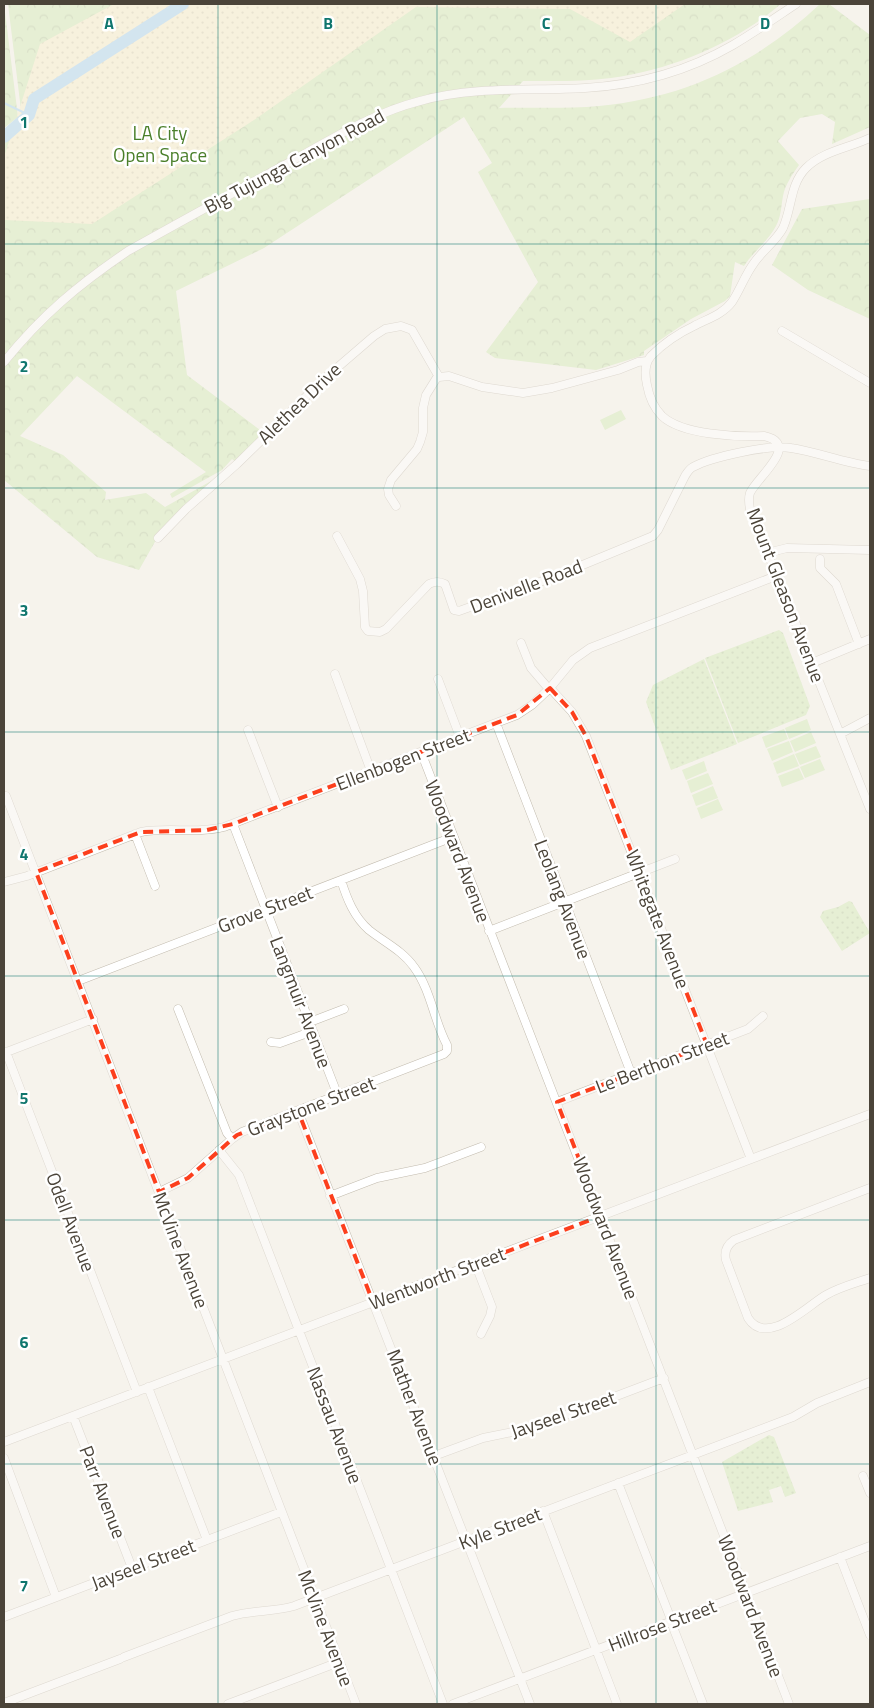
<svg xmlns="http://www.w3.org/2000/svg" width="874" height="1708" viewBox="0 0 874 1708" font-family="'Titillium Web',sans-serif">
<defs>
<pattern id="grass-dots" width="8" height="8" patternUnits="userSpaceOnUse" patternTransform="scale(1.25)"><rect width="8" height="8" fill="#d2eab5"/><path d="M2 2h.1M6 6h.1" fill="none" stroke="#b6ca9c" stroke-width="1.8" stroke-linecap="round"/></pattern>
<pattern id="forest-crowns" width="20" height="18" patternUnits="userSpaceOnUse" patternTransform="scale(1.25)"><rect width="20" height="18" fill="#d2eab5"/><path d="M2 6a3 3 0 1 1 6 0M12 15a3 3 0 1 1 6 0" fill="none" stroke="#b6ca9c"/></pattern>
<pattern id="sand-dots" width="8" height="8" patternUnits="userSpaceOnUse" patternTransform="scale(1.25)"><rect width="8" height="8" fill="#f9efc9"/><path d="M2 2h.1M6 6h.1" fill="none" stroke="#d7cead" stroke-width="1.8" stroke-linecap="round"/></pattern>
</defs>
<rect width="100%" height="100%" fill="#f6f3ec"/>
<!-- grass -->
<path fill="url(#grass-dots)" d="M 779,630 L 783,633 L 810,706 L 806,715 L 738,743 L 705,658 Z
M 704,659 L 737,744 L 671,770 L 646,702 L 653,685 Z
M 849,901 L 852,902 L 870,933 L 842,951 L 820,917 L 823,911 L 838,907 Z
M 769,1435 L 774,1437 L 796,1493 L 785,1497 L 781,1486 L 769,1490 L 773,1502 L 738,1511 L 722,1462 Z"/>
<!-- forest -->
<path fill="url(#forest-crowns)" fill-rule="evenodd" d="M 4,4 L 18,117 L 4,128 Z
M 8,4 L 781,4 C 733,44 674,69 611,78 C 582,82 552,81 523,81 L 499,108 C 532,107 566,109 599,106 C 686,98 757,63 820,4 L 829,4 L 870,35 L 870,127 L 832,144 L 835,122 L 822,114 L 800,118 L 778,141 L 799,165 C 792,175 785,185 783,196 C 781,207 781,217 776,226 C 768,241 753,252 744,266 L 735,262 L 730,296 L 725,301 L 691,319 L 644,351 L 644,355 L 596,370 L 495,358 L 486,352 L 538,282 L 478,172 L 492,163 L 464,117 L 264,248 L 176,291 L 187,375 L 268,436 L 232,473 L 190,506 L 166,527 L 156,540 L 139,570 L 97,557 L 4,480 L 4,133 L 22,118 ZM 77,376 L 206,472 L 170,494 L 172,498 L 222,470 L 232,459 L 236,462 L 220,476 L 165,507 L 146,493 L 105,500 L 106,492 L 63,455 L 20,436 Z
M 870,199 L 870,319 L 808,290 L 772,265 L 802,209 Z"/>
<!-- sand -->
<path fill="url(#sand-dots)" d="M 114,4 L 685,4 L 630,42 L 570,9 L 416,7 L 254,120 L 92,224 L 4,220 L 4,157 L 40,44 Z"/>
<!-- garden -->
<path fill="#d2eab5" d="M 621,410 L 626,419 L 605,430 L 600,420 Z
M 807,719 L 811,730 L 789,739 L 785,728 Z
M 784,729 L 788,739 L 766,748 L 762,737 Z
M 811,732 L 816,743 L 795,752 L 790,741 Z
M 789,741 L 793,752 L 772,761 L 767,749 Z
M 816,746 L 821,757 L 800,765 L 795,754 Z
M 794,754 L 799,766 L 777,774 L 773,763 Z
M 820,759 L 825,770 L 805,778 L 800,767 Z
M 704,761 L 707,771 L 686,780 L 682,770 Z
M 799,768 L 804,779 L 782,787 L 778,776 Z
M 708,773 L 713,784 L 691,793 L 687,781 Z
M 713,786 L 718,798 L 696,806 L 692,795 Z
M 718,799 L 723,810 L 701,819 L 697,808 Z"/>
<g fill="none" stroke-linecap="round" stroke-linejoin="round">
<!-- stream -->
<path stroke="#a9d4f2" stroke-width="2" d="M 4,103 L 29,115"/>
<!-- river -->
<path stroke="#a9d4f2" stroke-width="12" d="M 4,137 L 29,115 L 34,99 L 183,4"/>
<defs>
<path id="minor" d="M 870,138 C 849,148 823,151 806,168 C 790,184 792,208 783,228 C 776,241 763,250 754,263 C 745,275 740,290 732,302 C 722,315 707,319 694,326 C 679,333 662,345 651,356 C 644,364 645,376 647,385 C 649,396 654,408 662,416 C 682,435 737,437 764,436 C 802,444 756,478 750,493 C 748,499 749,504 750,509 L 870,809
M 782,331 L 870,383
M 4,362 C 42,315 78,285 128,251 C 182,221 236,191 290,162 C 332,139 373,113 420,101 C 474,86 530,91 585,88 C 636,85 688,71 733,45 C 755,32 775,18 796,4
M 396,506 L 389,495 L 388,489 L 391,480 L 417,449 L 420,442 L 423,432 L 423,408 L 426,395 L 436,379 L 439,377 L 449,376 L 482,387 L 523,393 L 552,388 L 618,370 L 638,362 L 647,361
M 337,536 L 360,579 L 363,591 L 365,627 L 368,631 L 380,632 L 386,629 L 429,584 C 435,581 439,581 445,584 L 454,610 L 459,611 L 551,578 L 653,536 L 658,530 L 685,476 C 687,473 689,469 693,467 C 711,457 770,444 791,448 C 818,452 843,463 870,466
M 158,538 L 186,509 L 237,464 L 324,379 L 374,336 L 385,329 L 401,326 L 412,330 L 439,377
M 767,553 L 787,548 L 870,550
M 820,559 L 820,568 L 836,584 L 859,644
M 521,643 L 531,668 L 549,689
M 812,663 L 870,639
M 335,674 L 371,771
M 438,679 L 460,737
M 550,688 L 572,712 L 586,736 L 751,1159
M 496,723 L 631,1073
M 248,730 L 278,807
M 840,734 L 870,718
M 421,752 L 789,1704
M 6,796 L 356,1704
M 233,824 L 338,1096
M 135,834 L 155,886
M 4,882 L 27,876 L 141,832 C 168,827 197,834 224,827 L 496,723 L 517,715 L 532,705 L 550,688 L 573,660 L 590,648 L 776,576
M 489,931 L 675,859
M 78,981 L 453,837
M 178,1009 L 227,1133 L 232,1139
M 310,1022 L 344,1009
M 271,1042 L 280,1043 L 313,1031
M 6,1052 L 137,1392
M 4,1053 L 93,1019
M 557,1102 L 748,1029 L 763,1016
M 298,1111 L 530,1704
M 219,1150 L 239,1175 L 443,1704
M 870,1188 L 734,1240 C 727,1245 724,1252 726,1260 L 748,1318 C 767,1348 808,1305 826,1295 C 840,1287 856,1283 870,1278
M 159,1192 L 188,1178 L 232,1139 L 242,1132 L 444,1054 L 447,1051 L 447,1045 C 434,1021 431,990 414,967 C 403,951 384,942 369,930 C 354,917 347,899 341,880
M 330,1196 L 377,1178 L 425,1168 L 481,1147
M 475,1263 L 492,1307 L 490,1316 L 481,1334
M 148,1387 L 207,1540
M 73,1416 L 132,1568
M 4,1442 L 870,1114
M 434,1456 L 483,1438 L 532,1428 L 664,1378
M 4,1458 L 56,1597
M 863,1476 L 870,1493
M 618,1483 L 672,1622
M 543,1511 L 617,1704
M 840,1557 L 870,1635
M 4,1617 L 281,1512
M 671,1622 L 703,1704
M 124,1657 L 232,1616 C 253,1610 274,1612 294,1606 L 793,1417 L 817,1403 L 870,1382
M 4,1703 L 120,1659
M 228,1704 L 339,1662
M 453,1704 L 870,1546"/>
</defs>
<!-- minor casing -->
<use href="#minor" stroke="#c2bbae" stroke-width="9"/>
<!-- minor -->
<use href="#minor" stroke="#fff" stroke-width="8"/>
</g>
<!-- marked area -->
<path d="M0 0H874V1708H0ZM 550,688 L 572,712 L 586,736 L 707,1045 L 557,1102 L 601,1216 L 373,1302 L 298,1111 L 237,1135 L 188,1178 L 159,1192 L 36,872 L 141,832 L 207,830 L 233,824 L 517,715 Z" fill="#f6f3ec" fill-opacity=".55" fill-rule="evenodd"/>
<path fill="none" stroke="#fc3f1d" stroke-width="4" stroke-dasharray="10 6" stroke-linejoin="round" d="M 550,688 L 572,712 L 586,736 L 707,1045 L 557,1102 L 601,1216 L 373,1302 L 298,1111 L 237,1135 L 188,1178 L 159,1192 L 36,872 L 141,832 L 207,830 L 233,824 L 517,715 Z"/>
<!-- grid -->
<path fill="none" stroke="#0f766e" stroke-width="1" stroke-opacity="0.55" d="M 218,4 L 218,1704M 437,4 L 437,1704M 656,4 L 656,1704M 4,244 L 870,244M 4,488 L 870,488M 4,732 L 870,732M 4,976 L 870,976M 4,1220 L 870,1220M 4,1464 L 870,1464"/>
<g text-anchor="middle" stroke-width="5" stroke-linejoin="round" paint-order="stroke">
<!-- park labels -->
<g font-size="19" fill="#4a7f2a" stroke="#fff">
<text x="160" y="140">LA City<tspan x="160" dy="22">Open Space</tspan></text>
</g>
<!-- street labels -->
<g font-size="19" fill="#4b4439" stroke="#fff">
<text transform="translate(294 161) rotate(-28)" y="7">Big Tujunga Canyon Road</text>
<text transform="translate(299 403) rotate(-44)" y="7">Alethea Drive</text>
<text transform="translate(526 586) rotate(-21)" y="7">Denivelle Road</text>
<text transform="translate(786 595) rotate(69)" y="7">Mount Gleason Avenue</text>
<text transform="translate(403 759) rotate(-21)" y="7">Ellenbogen Street</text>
<text transform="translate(458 851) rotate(69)" y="7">Woodward Avenue</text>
<text transform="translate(563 899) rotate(69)" y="7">Leolang Avenue</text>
<text transform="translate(265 909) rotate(-21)" y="7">Grove Street</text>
<text transform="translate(658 919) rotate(69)" y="7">Whitegate Avenue</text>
<text transform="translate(301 1002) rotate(69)" y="7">Langmuir Avenue</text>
<text transform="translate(662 1062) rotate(-21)" y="7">Le Berthon Street</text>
<text transform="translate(311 1106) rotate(-21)" y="7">Graystone Street</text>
<text transform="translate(71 1222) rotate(69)" y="7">Odell Avenue</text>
<text transform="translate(606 1228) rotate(69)" y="7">Woodward Avenue</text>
<text transform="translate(181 1250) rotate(69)" y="7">McVine Avenue</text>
<text transform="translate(437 1278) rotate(-21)" y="7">Wentworth Street</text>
<text transform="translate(415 1407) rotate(69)" y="7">Mather Avenue</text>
<text transform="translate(563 1414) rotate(-19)" y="7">Jayseel Street</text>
<text transform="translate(335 1425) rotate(69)" y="7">Nassau Avenue</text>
<text transform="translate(103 1492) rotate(69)" y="7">Parr Avenue</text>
<text transform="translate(500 1528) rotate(-21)" y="7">Kyle Street</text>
<text transform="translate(143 1564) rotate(-21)" y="7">Jayseel Street</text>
<text transform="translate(751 1606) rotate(69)" y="7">Woodward Avenue</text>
<text transform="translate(662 1625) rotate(-21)" y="7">Hillrose Street</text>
<text transform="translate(326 1628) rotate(69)" y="7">McVine Avenue</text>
</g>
</g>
<g font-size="16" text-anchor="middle" font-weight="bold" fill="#0f766e" stroke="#fff" stroke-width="5" stroke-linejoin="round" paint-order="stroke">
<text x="109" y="29">A</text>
<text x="328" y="29">B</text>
<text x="546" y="29">C</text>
<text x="765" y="29">D</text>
<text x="24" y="128">1</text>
<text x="24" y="372">2</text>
<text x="24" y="616">3</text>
<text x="24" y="860">4</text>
<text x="24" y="1104">5</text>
<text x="24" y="1348">6</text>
<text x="24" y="1592">7</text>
</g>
<!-- border -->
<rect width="874" height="1708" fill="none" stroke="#4b4439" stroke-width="10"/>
</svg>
